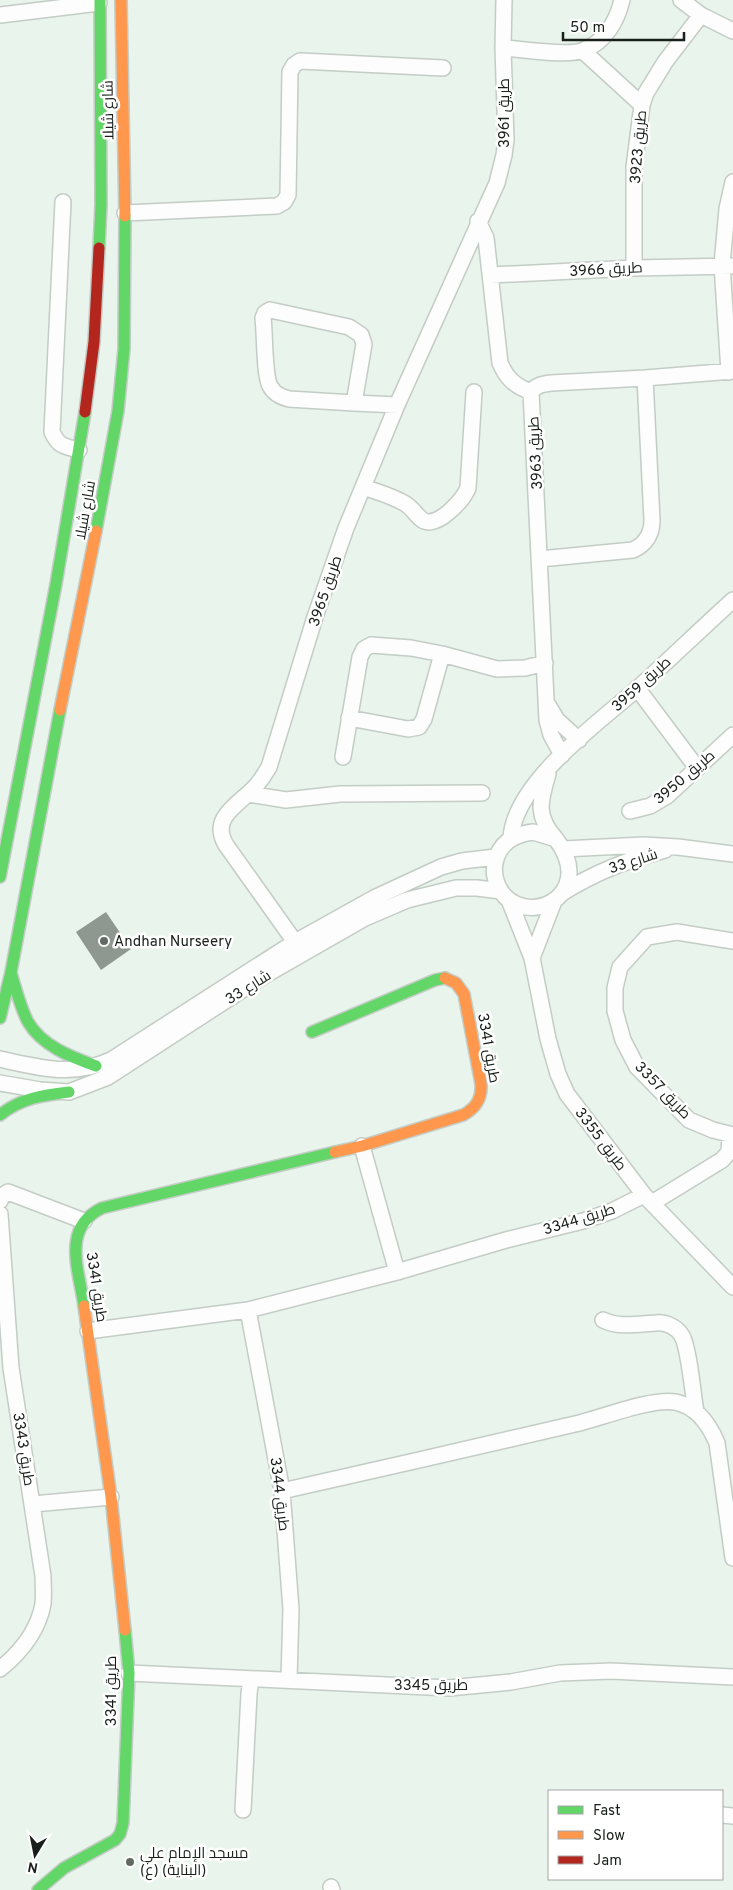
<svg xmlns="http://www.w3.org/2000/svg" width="733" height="1890" viewBox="0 0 733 1890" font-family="Overpass,Cairo,sans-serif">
<rect width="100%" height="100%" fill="#e9f4ec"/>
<!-- building -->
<path fill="#8f9791" d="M 106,912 L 131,949 L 101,970 L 76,932 Z"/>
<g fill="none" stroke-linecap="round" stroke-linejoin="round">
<defs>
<path id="street" d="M 681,0 L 701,15 L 733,31
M 0,15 L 99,3
M 503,48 C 522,49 568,57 584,50 C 605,42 617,21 622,0
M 583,51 L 642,105
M 63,202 L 52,432 C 59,447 64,446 79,450
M 125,213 L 277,206 L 284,202 L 288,195 L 290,72 L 294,65 L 300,61 L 443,68
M 478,221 L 486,238 L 500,363 C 507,379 515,386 531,392 L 547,720 L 551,735 L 562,755
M 634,268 L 634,167 L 642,105 L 646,93 L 665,62 L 701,15
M 491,275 L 634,268 L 733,266
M 270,310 L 349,327 L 361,335 L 364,344 L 354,403 L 289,399 C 281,397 274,394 270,386 C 264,375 265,334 263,318 L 265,313 Z
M 729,372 L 722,265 L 727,209 L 733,182
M 531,392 C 536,385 543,384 551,383 L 645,378 L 733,371
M 354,403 L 397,405
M 364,487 C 377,492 392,496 404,503 C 412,507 417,517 424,521 C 439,527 463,500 468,488 L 474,392
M 540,559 L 633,550 C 646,544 652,534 652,520 L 645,378
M 637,688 L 697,768
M 548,705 L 557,720 L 579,740
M 349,718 L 408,729 L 419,727 L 424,719 L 442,654
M 343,757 L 360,657 L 364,649 L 371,645 L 411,648 L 442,654 L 497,669 L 525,668 L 545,663
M 548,774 C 540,801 535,816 556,839
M 248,794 L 286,800 L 340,794 L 482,793
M 630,811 L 650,806 L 667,796 L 733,735
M 533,832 L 556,839 C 600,898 520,932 498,886 C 494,877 493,866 497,856 C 503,840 517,834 533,832 Z
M 511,838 C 514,783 598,723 638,688 C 670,659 701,629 733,600
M 563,849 L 644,845 L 678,847 L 733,854
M 562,893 C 598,871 625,861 665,850
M 509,900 L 532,958 L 548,1039 L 558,1074 L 567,1094 L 644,1195 L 733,1287
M 733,941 L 677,932 L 647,937 L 620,967 L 615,988 L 615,1011 L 623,1040 L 637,1067 L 689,1120 L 713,1130 L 733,1135
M 295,942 L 226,845 C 209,817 240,804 256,786 C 261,780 265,774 269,767 L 315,617 L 346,528 L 397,405 L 497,183 L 504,155 L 506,140 L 503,48 L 504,0
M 532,958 L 554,901
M 0,1059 C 39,1068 73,1077 111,1060 L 295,942 L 374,898 L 441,867 L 462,861 L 496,857
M 0,1083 L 40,1090 L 69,1092 L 108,1077 L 262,977 L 365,918 L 407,900 L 456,888 L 477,888 L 501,891
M 362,1146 L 397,1272
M 0,1201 L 2,1196 L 8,1192 L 84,1221
M 652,1203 L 722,1160 L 729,1152 L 730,1135
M 0,1214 L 11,1368 L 43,1576 C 43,1585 44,1595 43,1604 C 38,1632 21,1652 0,1669
M 248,1310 L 282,1491 L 291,1609 L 289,1680
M 603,1320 C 619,1328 638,1324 656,1323 C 666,1322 677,1327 682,1336 C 689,1348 693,1395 696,1412
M 88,1331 L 248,1310 L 397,1272 L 506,1240 L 583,1221 L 612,1211 L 644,1195
M 282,1491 C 380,1469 477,1447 575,1424 C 601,1418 651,1398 675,1402 C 697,1406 709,1424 717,1443 L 733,1558
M 33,1504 L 111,1497
M 129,1673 L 449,1688 L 511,1682 L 560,1673 L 611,1671 L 733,1677
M 243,1810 L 249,1694 L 251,1679
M 722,1815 L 733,1816
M 331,1887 L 332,1890"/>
<path id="fast" d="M 99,248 L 101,205 L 100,0
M 96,531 L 118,411 L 124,349 L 125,216
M 0,877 L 56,584 L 85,412
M 11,973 C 16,989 20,1007 28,1022 C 42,1046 71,1057 96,1066
M 0,1018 L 11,972 L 60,710
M 312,1032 L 435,980 L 445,978
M 0,1115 C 21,1098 43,1095 69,1092
M 84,1306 C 79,1270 61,1228 102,1208 L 335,1152
M 38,1890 L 64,1868 L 115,1840 L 120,1834 L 123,1823 L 129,1673 L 125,1630"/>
<path id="slow" d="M 121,0 L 125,216
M 60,710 L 96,531
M 335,1152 L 362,1146 L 463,1115 C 476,1108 482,1099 481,1084 L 464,994 L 456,983 L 445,978
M 84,1306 L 111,1497 L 125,1630"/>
<path id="jam" d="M 85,412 L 94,342 L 99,248"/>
</defs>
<!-- street casing -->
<use href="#street" stroke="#c4ccc6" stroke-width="18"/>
<!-- fast casing -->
<use href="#fast" stroke="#c4ccc6" stroke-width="14"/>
<!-- slow casing -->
<use href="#slow" stroke="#c4ccc6" stroke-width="14"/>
<!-- jam casing -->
<use href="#jam" stroke="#c4ccc6" stroke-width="14"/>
<!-- street -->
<use href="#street" stroke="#fcfdfc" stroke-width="15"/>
<!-- fast -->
<use href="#fast" stroke="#63d668" stroke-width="11"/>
<!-- slow -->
<use href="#slow" stroke="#ff974d" stroke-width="11"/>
<!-- jam -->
<use href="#jam" stroke="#b3261e" stroke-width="11"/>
</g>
<!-- markers -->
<g fill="#626a64" stroke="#fff" stroke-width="2">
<circle cx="104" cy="941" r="5"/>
<circle cx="130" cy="1862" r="5"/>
</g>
<g text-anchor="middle" stroke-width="5" stroke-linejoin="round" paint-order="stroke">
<!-- street labels -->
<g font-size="15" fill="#19201b" stroke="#fff">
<text transform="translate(108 110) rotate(-91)" y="5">شارع شيلا</text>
<text transform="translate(504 113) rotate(-90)" y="5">طريق 3961</text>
<text transform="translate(638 147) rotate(-85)" y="5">طريق 3923</text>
<text transform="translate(606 269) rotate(-3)" y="5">طريق 3966</text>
<text transform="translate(535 453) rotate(-93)" y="5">طريق 3963</text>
<text transform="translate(85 510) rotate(-80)" y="5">شارع شيلا</text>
<text transform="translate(325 591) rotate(-71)" y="5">طريق 3965</text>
<text transform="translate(641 684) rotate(-42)" y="5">طريق 3959</text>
<text transform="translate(684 777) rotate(-40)" y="5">طريق 3950</text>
<text transform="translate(633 861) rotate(-18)" y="5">شارع 33</text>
<text transform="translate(248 987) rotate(-32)" y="5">شارع 33</text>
<text transform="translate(489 1048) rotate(80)" y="5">طريق 3341</text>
<text transform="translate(663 1090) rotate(46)" y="5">طريق 3357</text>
<text transform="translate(601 1139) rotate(53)" y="5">طريق 3355</text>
<text transform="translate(579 1219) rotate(-17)" y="5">طريق 3344</text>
<text transform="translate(97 1287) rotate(81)" y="5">طريق 3341</text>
<text transform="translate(24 1449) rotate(81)" y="5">طريق 3343</text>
<text transform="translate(280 1494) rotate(83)" y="5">طريق 3344</text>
<text x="431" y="1690">طريق 3345</text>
<text transform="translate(111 1691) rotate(-90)" y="5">طريق 3341</text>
</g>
<!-- poi labels -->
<g font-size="15" fill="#19201b" stroke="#fff" text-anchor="start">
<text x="114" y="946">Andhan Nurseery</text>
<text x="140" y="1858">مسجد الإمام علي<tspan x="140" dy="17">(ع) (البناية)</tspan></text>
</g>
</g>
<!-- legend -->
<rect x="548" y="1790" width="175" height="90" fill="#ffffff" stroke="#a3a6a4"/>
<rect x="558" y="1806" width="25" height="8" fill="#63d668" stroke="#a3a6a4"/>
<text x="593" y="1815" font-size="15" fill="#19201b">Fast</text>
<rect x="558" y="1831" width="25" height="8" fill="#ff974d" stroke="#a3a6a4"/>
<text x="593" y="1840" font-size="15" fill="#19201b">Slow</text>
<rect x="558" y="1856" width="25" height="8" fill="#b3261e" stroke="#a3a6a4"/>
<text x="593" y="1865" font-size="15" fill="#19201b">Jam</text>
<!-- north arrow -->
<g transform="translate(35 1855) rotate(190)" stroke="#ffffff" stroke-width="4" paint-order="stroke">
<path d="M0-4L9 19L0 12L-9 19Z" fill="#19201b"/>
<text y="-8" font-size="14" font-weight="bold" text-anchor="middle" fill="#19201b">N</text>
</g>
<!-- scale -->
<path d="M563 32v8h121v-8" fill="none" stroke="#19201b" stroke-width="2.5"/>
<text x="570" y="32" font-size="15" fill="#19201b" stroke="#ffffff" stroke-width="4" paint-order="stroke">50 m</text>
</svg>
